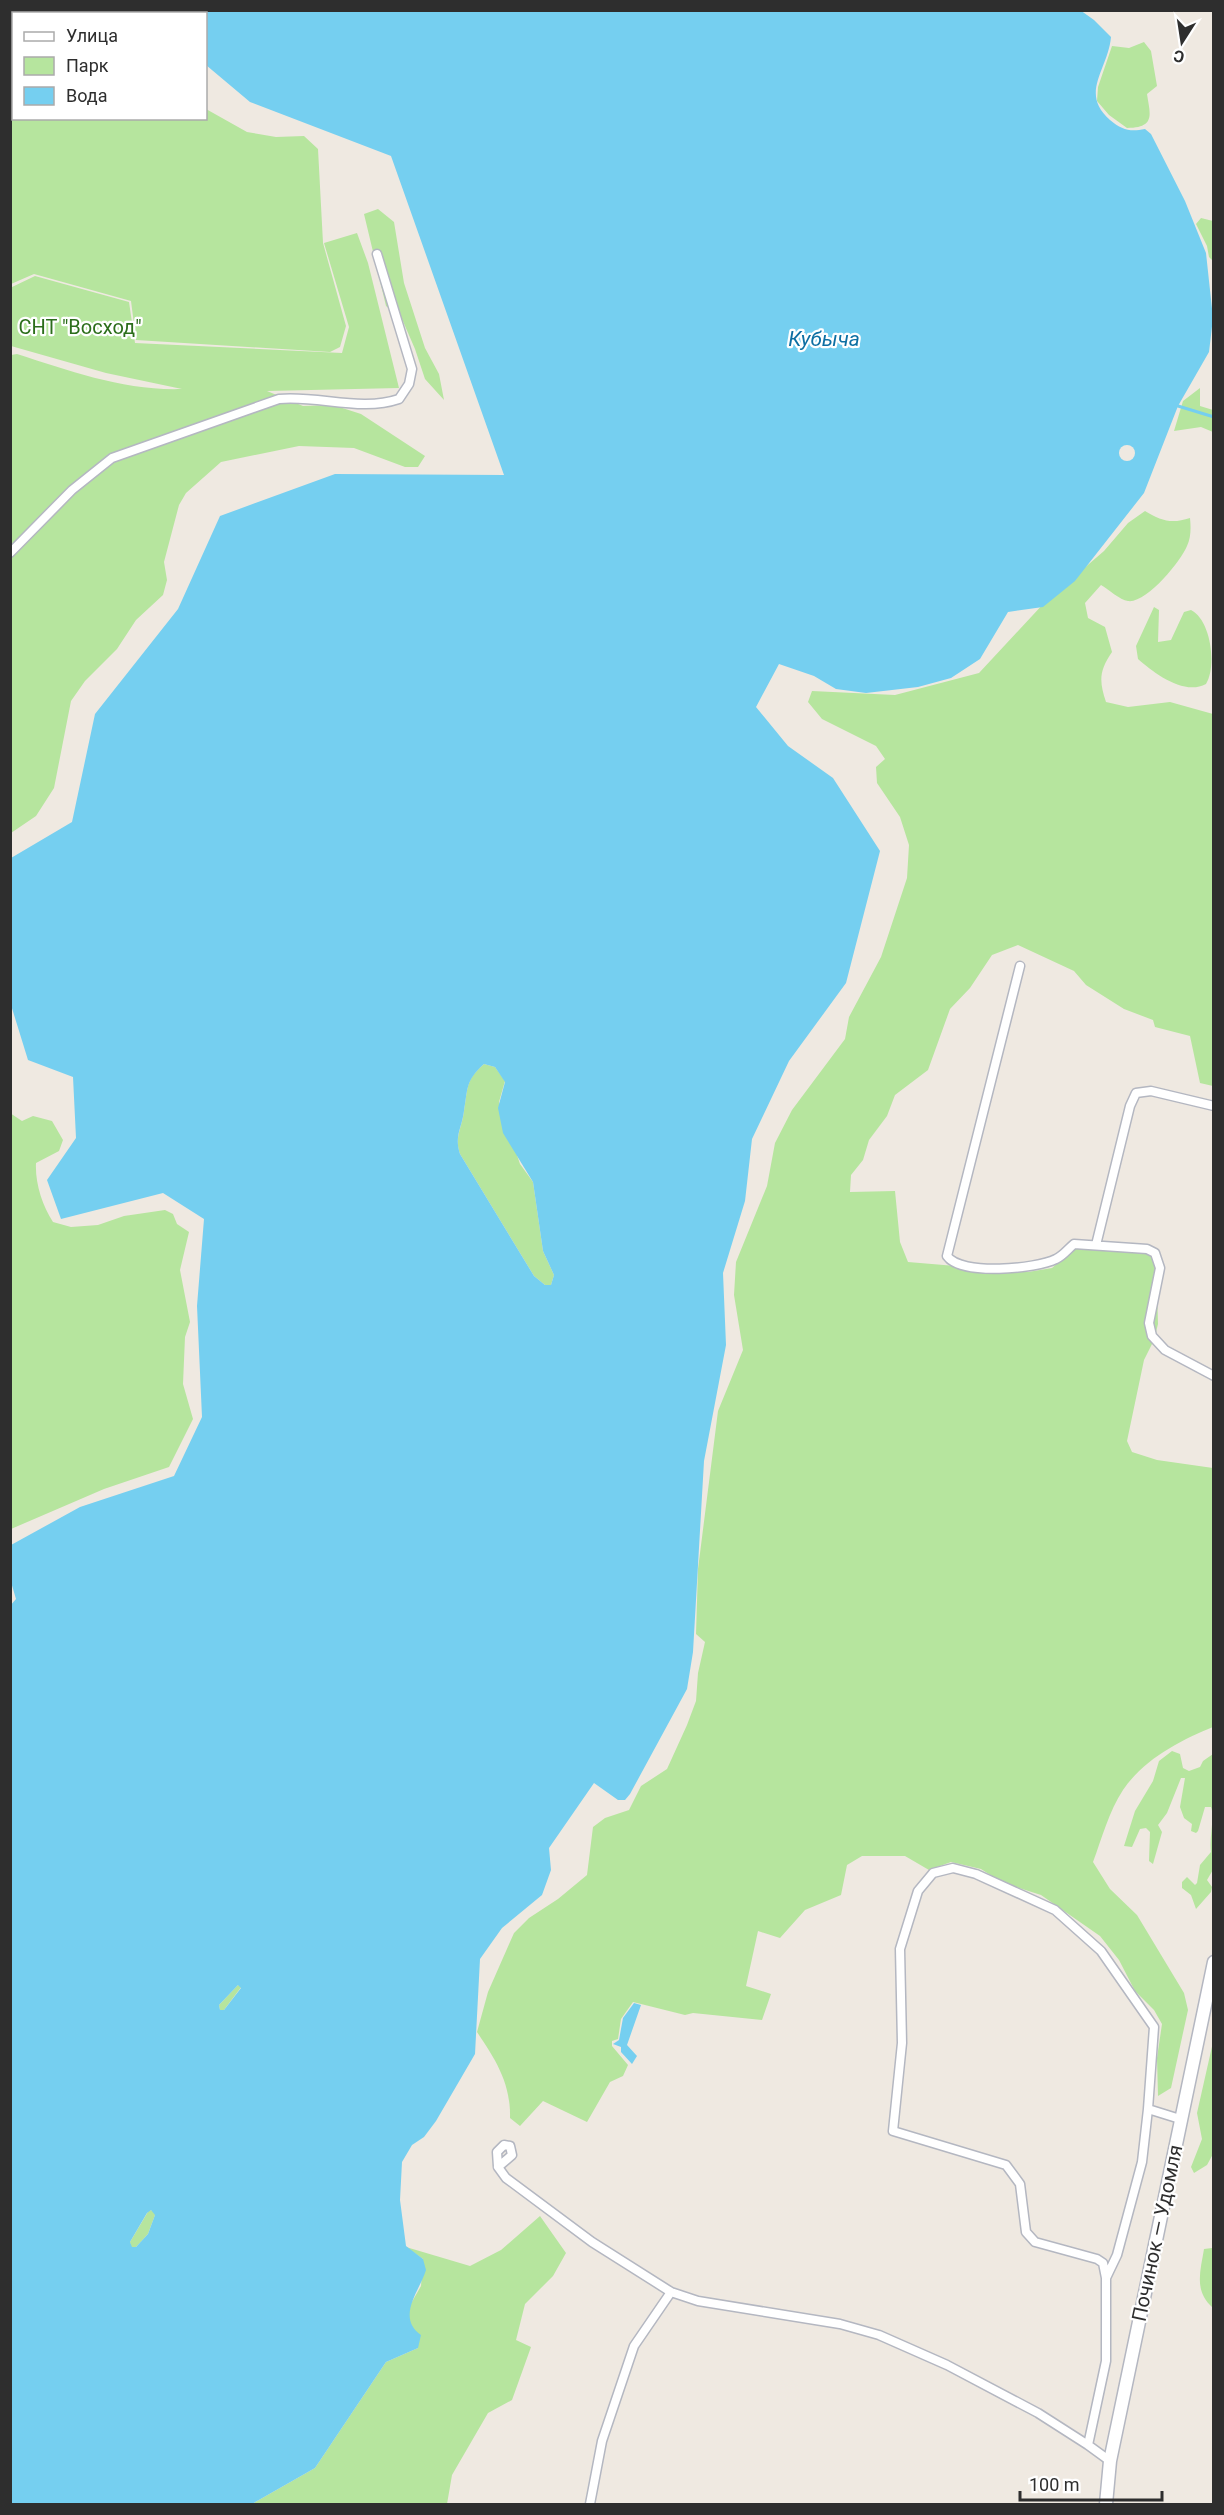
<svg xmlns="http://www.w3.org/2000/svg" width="1224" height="2515" viewBox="0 0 1224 2515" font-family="Roboto,sans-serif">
<rect width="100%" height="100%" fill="#efe9e1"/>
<!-- green -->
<path fill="#b6e59e" d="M 11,10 L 128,10 L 130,13 L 14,14 L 14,118 L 206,118 L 206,109 L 247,132 L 276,137 L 304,136 L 318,149 L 323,243 L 346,326 L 340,347 L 330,352 L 136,340 L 131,301 L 34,274 L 11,284 Z
M 1144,42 L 1151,51 L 1157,86 L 1147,94 C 1150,114 1156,128 1127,128 L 1109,115 L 1097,101 L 1098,87 L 1112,46 L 1129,48 Z
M 378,209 L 394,222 L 404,283 L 425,348 L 439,374 L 444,400 L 425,379 L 415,349 L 402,319 L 386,306 L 364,214 Z
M 1201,218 L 1213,221 L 1213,261 L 1209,257 L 1207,246 L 1196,224 Z
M 357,233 L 368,263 L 399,388 L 267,391 L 303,406 L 333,405 L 361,414 L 425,456 L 418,467 L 405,467 L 354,448 L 299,446 L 221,462 L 186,493 L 179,505 L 164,562 L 167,580 L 163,595 L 136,620 L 117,649 L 85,681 L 71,701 L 54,788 L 36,816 L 11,833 L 11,355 L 17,354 C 70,371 125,391 182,389 L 106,373 L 11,346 L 10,288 L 35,276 L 129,302 L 135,343 L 342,353 L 349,327 L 324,243 Z
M 1200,388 L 1200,406 L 1213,410 L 1213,432 L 1201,427 L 1174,431 L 1183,401 Z
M 1145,511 C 1161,521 1172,524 1190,518 C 1191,527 1191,538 1187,546 C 1181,561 1146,604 1128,601 C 1120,600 1108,589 1101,585 L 1085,603 L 1088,618 L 1105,627 L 1112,652 C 1099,671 1099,681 1106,702 L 1128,707 L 1170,702 L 1213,714 L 1213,1086 L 1200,1083 L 1190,1036 L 1155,1027 L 1153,1020 L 1124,1009 L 1086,985 L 1074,971 L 1018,945 L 992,955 L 970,988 L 950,1009 L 928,1070 L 895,1095 L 887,1116 L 869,1140 L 863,1160 L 851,1175 L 850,1192 L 895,1191 L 900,1242 L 908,1262 L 1028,1272 L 1052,1268 L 1080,1244 L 1146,1251 L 1156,1258 L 1158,1324 L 1154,1340 L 1144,1360 L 1127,1441 L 1132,1452 L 1157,1460 L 1213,1468 L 1213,1727 C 1181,1740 1144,1759 1123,1790 C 1109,1811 1102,1838 1093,1862 L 1110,1889 L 1137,1915 L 1184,1993 L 1188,2010 L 1171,2088 L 1158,2096 L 1157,2058 L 1162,2024 L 1154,2010 L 1135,1991 L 1119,1960 L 1100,1936 L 1041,1895 L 1003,1883 L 981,1869 L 951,1862 L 929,1870 L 905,1856 L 862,1856 L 847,1865 L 841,1895 L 805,1910 L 780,1938 L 758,1931 L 746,1986 L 771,1994 L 762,2020 L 693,2013 L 685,2015 L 633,2002 L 621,2019 L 618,2039 L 612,2041 L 612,2046 L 628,2065 L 623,2076 L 610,2082 L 587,2122 L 543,2101 L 520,2126 L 510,2118 C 511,2084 496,2060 477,2032 L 488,1992 L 514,1933 L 529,1918 L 558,1899 L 587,1875 L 593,1827 L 605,1818 L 629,1810 L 641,1786 L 667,1769 L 687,1725 L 696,1701 L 698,1673 L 705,1642 L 696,1634 L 698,1569 L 718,1411 L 743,1350 L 734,1295 L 736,1262 L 767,1186 L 775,1143 L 792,1110 L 845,1039 L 849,1017 L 881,957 L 907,878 L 909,845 L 900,817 L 877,783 L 876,767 L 885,759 L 876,746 L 822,719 L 808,702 L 812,691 L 895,695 L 979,673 L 1045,602 L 1104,551 L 1128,523 Z
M 1154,607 L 1159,610 L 1158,642 L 1171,640 L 1184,612 L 1191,610 C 1211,620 1217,666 1206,684 C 1184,696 1154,673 1138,659 L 1136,646 Z
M 484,1064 L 495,1067 L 505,1081 L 499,1102 L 520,1164 L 533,1182 L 543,1251 L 554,1275 L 551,1285 L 545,1285 L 534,1276 L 460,1154 C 454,1137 462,1128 464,1111 C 468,1089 465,1080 484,1064 Z
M 10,1113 L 22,1121 L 33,1116 L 52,1121 L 63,1140 L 59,1151 L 36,1163 C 35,1183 42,1205 53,1222 L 71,1227 L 98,1225 L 124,1216 L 165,1210 L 173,1214 L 177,1224 L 189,1232 L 180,1270 L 190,1322 L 185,1337 L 183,1384 L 193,1419 L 169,1467 L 104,1489 L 11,1529 Z
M 1172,1751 L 1180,1754 L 1183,1768 L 1189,1771 L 1200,1767 L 1203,1761 L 1213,1754 L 1214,1868 L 1207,1880 L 1212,1887 L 1211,1892 L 1196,1909 L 1191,1895 L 1182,1888 L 1182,1882 L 1187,1877 L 1195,1885 L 1197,1883 L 1200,1865 L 1211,1852 C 1209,1837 1215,1817 1211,1807 L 1205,1807 L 1198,1831 L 1196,1833 L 1191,1831 L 1192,1824 L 1184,1818 L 1180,1807 L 1185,1778 L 1181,1778 L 1167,1813 L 1158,1825 L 1162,1832 L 1153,1864 L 1149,1861 L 1150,1832 L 1146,1828 L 1140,1829 L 1132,1847 L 1124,1846 L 1135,1811 L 1153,1781 L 1159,1761 Z
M 238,1985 L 242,1986 L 224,2010 L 220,2010 L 219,2005 Z
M 1213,2042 L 1213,2154 L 1207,2165 L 1194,2173 L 1191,2167 L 1202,2139 L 1197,2113 Z
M 149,2210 L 155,2211 L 155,2215 L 148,2234 L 136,2247 L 131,2247 L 130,2242 Z
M 540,2216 L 566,2253 L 553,2276 L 525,2304 L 516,2340 L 531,2347 L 512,2400 L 488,2413 L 452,2475 L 447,2504 L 252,2504 L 315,2468 L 386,2362 L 418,2348 L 409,2320 L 409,2307 L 421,2286 L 423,2259 L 406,2247 L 470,2266 L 501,2250 Z
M 1212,2248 L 1214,2249 L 1213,2308 C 1194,2291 1200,2273 1204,2249 Z"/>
<!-- water -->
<path fill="#75cff0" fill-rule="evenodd" d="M 1080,10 L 1094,20 L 1111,37 C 1108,70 1079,93 1110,120 C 1122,130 1130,132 1145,129 L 1151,134 L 1185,201 L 1206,253 L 1213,318 L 1209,352 L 1178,406 L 1144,493 L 1075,581 L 1043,607 L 1008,612 L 980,659 L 951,678 L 918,687 L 866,693 L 836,689 L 814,676 L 779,664 L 756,707 L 788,746 L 833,778 L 880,851 L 846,983 L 789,1061 L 752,1139 L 745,1201 L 723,1273 L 726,1345 L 704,1461 L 693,1652 L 687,1689 L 630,1794 L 625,1800 L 618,1800 L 594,1783 L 549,1848 L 551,1870 L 542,1895 L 502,1928 L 480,1959 L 475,2054 L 436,2121 L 424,2137 L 412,2145 L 402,2162 L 400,2200 L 406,2246 L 423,2259 L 426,2270 C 419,2292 396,2317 421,2335 L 418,2348 L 386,2362 L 315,2468 L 252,2504 L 11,2504 L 10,1606 L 16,1599 L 11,1582 L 11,1545 L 80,1507 L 174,1476 L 202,1417 L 197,1306 L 204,1219 L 163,1193 L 61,1219 L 47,1180 L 76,1138 L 73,1077 L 28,1060 L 11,1005 L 11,858 L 72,822 L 95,714 L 178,609 L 220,516 L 335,474 L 504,475 L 391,156 L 250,102 L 206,65 L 206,14 L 162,13 L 161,11 ZM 484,1064 L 495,1067 L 505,1082 L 498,1108 L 503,1133 L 533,1182 L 543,1251 L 554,1275 L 551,1285 L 545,1285 L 534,1276 L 460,1154 C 454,1136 462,1128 464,1111 C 468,1089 465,1081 484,1064 ZM 238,1985 L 241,1988 L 224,2010 L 220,2010 L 219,2005 ZM 151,2210 L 155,2215 L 148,2234 L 136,2247 L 132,2247 L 130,2242 L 147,2213 Z
M 634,2003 L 641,2005 L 627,2045 L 637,2056 L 632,2064 L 621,2052 L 621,2047 L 613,2044 L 619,2040 L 623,2018 Z"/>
<!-- pier -->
<path fill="#efe9e1" d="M1119 453a8 8 0 1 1 16 0a8 8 0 1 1-16 0Z"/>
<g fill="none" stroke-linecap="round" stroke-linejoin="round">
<!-- stream -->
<path stroke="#75cff0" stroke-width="3" d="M 1178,406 L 1214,417"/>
<defs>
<path id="street" d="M 10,553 L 72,490 L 112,458 L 279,399 C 318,395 361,412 399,399 L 409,384 L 412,369 L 377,254
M 1020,966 L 947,1256 C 961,1276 1036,1269 1056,1259 C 1063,1256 1068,1249 1074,1244 L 1147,1249 L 1155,1253 L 1160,1268 L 1149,1323 L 1152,1336 L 1165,1350 L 1214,1376
M 1096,1245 L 1130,1106 L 1136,1093 L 1151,1091 L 1214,1106
M 498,2167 L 512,2155 L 510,2146 L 504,2145 L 497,2152 L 498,2167 L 506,2178 L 592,2242 L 671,2292 L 698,2301 L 840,2324 L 879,2335 L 947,2365 L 1038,2413 L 1088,2445 L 1106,2361 L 1106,2278 L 1117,2255 L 1142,2162 L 1148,2109 L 1180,2119
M 1106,2278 L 1103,2263 L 1097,2259 L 1035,2242 L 1026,2232 L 1020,2184 L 1006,2165 L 893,2131 L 902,2043 L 900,1949 L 918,1891 L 933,1873 L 953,1868 L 976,1874 L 1055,1910 L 1101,1951 L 1154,2027 L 1148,2109
M 1088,2445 L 1110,2461
M 590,2504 L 602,2441 L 634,2346 L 671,2292"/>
<path id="secondary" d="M 1106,2504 L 1110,2461 L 1214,1962"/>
</defs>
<!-- street casing -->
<use href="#street" stroke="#b4b7c1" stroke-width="11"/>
<!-- secondary casing -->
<use href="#secondary" stroke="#b4b7c1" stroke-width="15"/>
<!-- street -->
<use href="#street" stroke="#fff" stroke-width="8"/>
<!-- secondary -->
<use href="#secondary" stroke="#fff" stroke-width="12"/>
</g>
<g text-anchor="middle" stroke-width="4.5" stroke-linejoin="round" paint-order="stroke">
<!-- park labels -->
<g font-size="20" fill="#2c6e1b" stroke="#fff">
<text x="80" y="334">СНТ "Восход"</text>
</g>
<!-- street labels -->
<g font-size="20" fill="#2e2e2e" stroke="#fff">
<text transform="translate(1157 2233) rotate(-78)" y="7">Починок — Удомля</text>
</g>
<!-- water labels -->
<g font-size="21" font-style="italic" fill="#0d6fa3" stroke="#fff">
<text x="824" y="346">Кубыча</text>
</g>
</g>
<!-- border -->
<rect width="1224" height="2515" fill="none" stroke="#2e2e2e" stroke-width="24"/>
<!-- legend -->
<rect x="12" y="12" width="195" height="108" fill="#ffffff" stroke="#ababab" stroke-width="1.5"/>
<rect x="24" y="32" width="30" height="9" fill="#ffffff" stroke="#ababab" stroke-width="1.5"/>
<text x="66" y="42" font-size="18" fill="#2e2e2e">Улица</text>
<rect x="24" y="57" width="30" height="18" fill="#b6e59e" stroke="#ababab" stroke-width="1.5"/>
<text x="66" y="72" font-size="18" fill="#2e2e2e">Парк</text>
<rect x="24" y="87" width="30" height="18" fill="#75cff0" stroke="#ababab" stroke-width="1.5"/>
<text x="66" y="102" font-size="18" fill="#2e2e2e">Вода</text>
<!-- north arrow -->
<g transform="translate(1182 42) rotate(192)" stroke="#ffffff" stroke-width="4.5" paint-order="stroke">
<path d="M0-4.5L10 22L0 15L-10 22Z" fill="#2e2e2e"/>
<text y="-9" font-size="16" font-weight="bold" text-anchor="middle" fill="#2e2e2e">С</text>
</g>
<!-- scale -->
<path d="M1020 2491v9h142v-9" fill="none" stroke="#2e2e2e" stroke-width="3"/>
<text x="1029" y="2491" font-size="18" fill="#2e2e2e" stroke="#ffffff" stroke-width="4.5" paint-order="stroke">100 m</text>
</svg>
